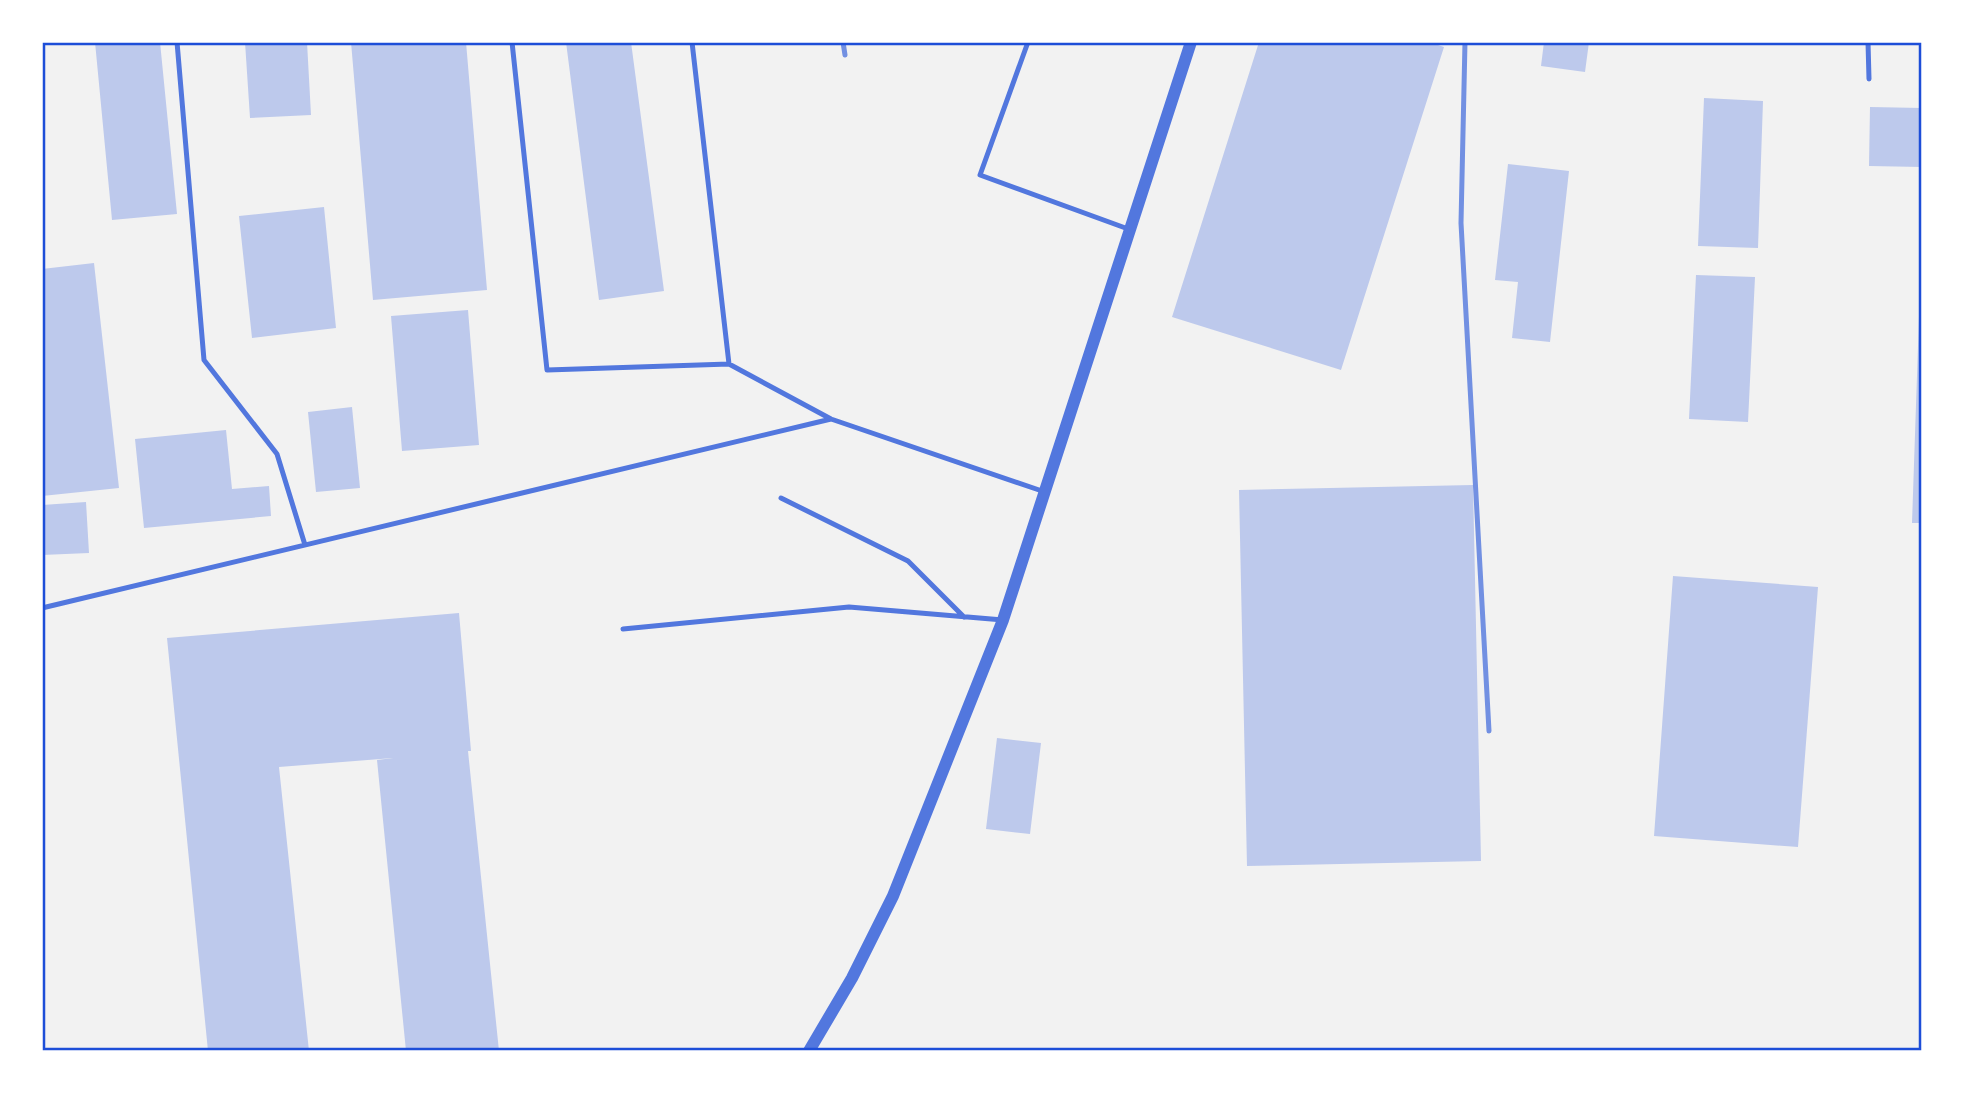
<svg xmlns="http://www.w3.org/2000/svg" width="1964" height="1093" viewBox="0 0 1964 1093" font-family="'Source Sans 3',sans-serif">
<rect width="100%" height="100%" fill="#f2f2f2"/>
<!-- building -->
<path fill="#bdc9ec" d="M 95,42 L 160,42 L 177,214 L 112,220 Z
M 245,42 L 307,42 L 311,115 L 250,118 Z
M 351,42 L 466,42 L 487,290 L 373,300 Z
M 566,42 L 631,42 L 664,291 L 599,300 Z
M 1259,42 L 1429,42 L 1444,47 L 1341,370 L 1172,317 Z
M 1544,42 L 1589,42 L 1585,72 L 1541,66 Z
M 1704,98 L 1763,101 L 1758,248 L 1698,246 Z
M 1870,107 L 1922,108 L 1922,167 L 1869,166 Z
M 1508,164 L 1569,171 L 1550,342 L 1512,338 L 1518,282 L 1495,280 Z
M 324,207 L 336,328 L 252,338 L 239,216 Z
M 94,263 L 119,488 L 42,496 L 42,269 Z
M 1696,275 L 1755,277 L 1748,422 L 1689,419 Z
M 1920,287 L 1922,287 L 1922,523 L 1912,523 Z
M 468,310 L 479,445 L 402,451 L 391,316 Z
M 352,407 L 360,488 L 316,492 L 308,412 Z
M 226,430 L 232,489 L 269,486 L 271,516 L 144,528 L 135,439 Z
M 1473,485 L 1481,861 L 1247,866 L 1239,490 Z
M 86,502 L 89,553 L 42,555 L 42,505 Z
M 1673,576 L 1818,587 L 1798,847 L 1654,836 Z
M 459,613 L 471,751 L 468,751 L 499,1051 L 406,1051 L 377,760 L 393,758 L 279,767 L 309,1051 L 208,1051 L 167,638 Z
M 997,738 L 1041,743 L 1030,834 L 986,829 Z"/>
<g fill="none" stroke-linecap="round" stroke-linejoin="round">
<!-- service -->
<path stroke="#5277de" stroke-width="5" d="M 177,42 L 204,360 L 277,454 L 305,545
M 512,42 L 547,370 L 729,364
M 692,42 L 729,364 L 831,419 L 1045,492
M 1028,42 L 980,175 L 1131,230
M 1868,42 L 1869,79
M 781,498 L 908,561 L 964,617
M 42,608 L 831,419
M 623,629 L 849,607 L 1003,620"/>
<!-- tertiary -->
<path stroke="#5277de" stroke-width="12" d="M 809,1051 L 852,978 L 893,896 L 1003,620 L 1191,42"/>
<!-- rail -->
<path stroke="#7290e2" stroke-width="5" d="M 843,42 L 845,55
M 1465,42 L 1461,223 L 1489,731"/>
</g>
<!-- border -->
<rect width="1964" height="1093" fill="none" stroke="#ffffff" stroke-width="88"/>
<rect x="44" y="44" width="1876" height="1005" fill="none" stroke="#1d4ed8" stroke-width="2.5"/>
</svg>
